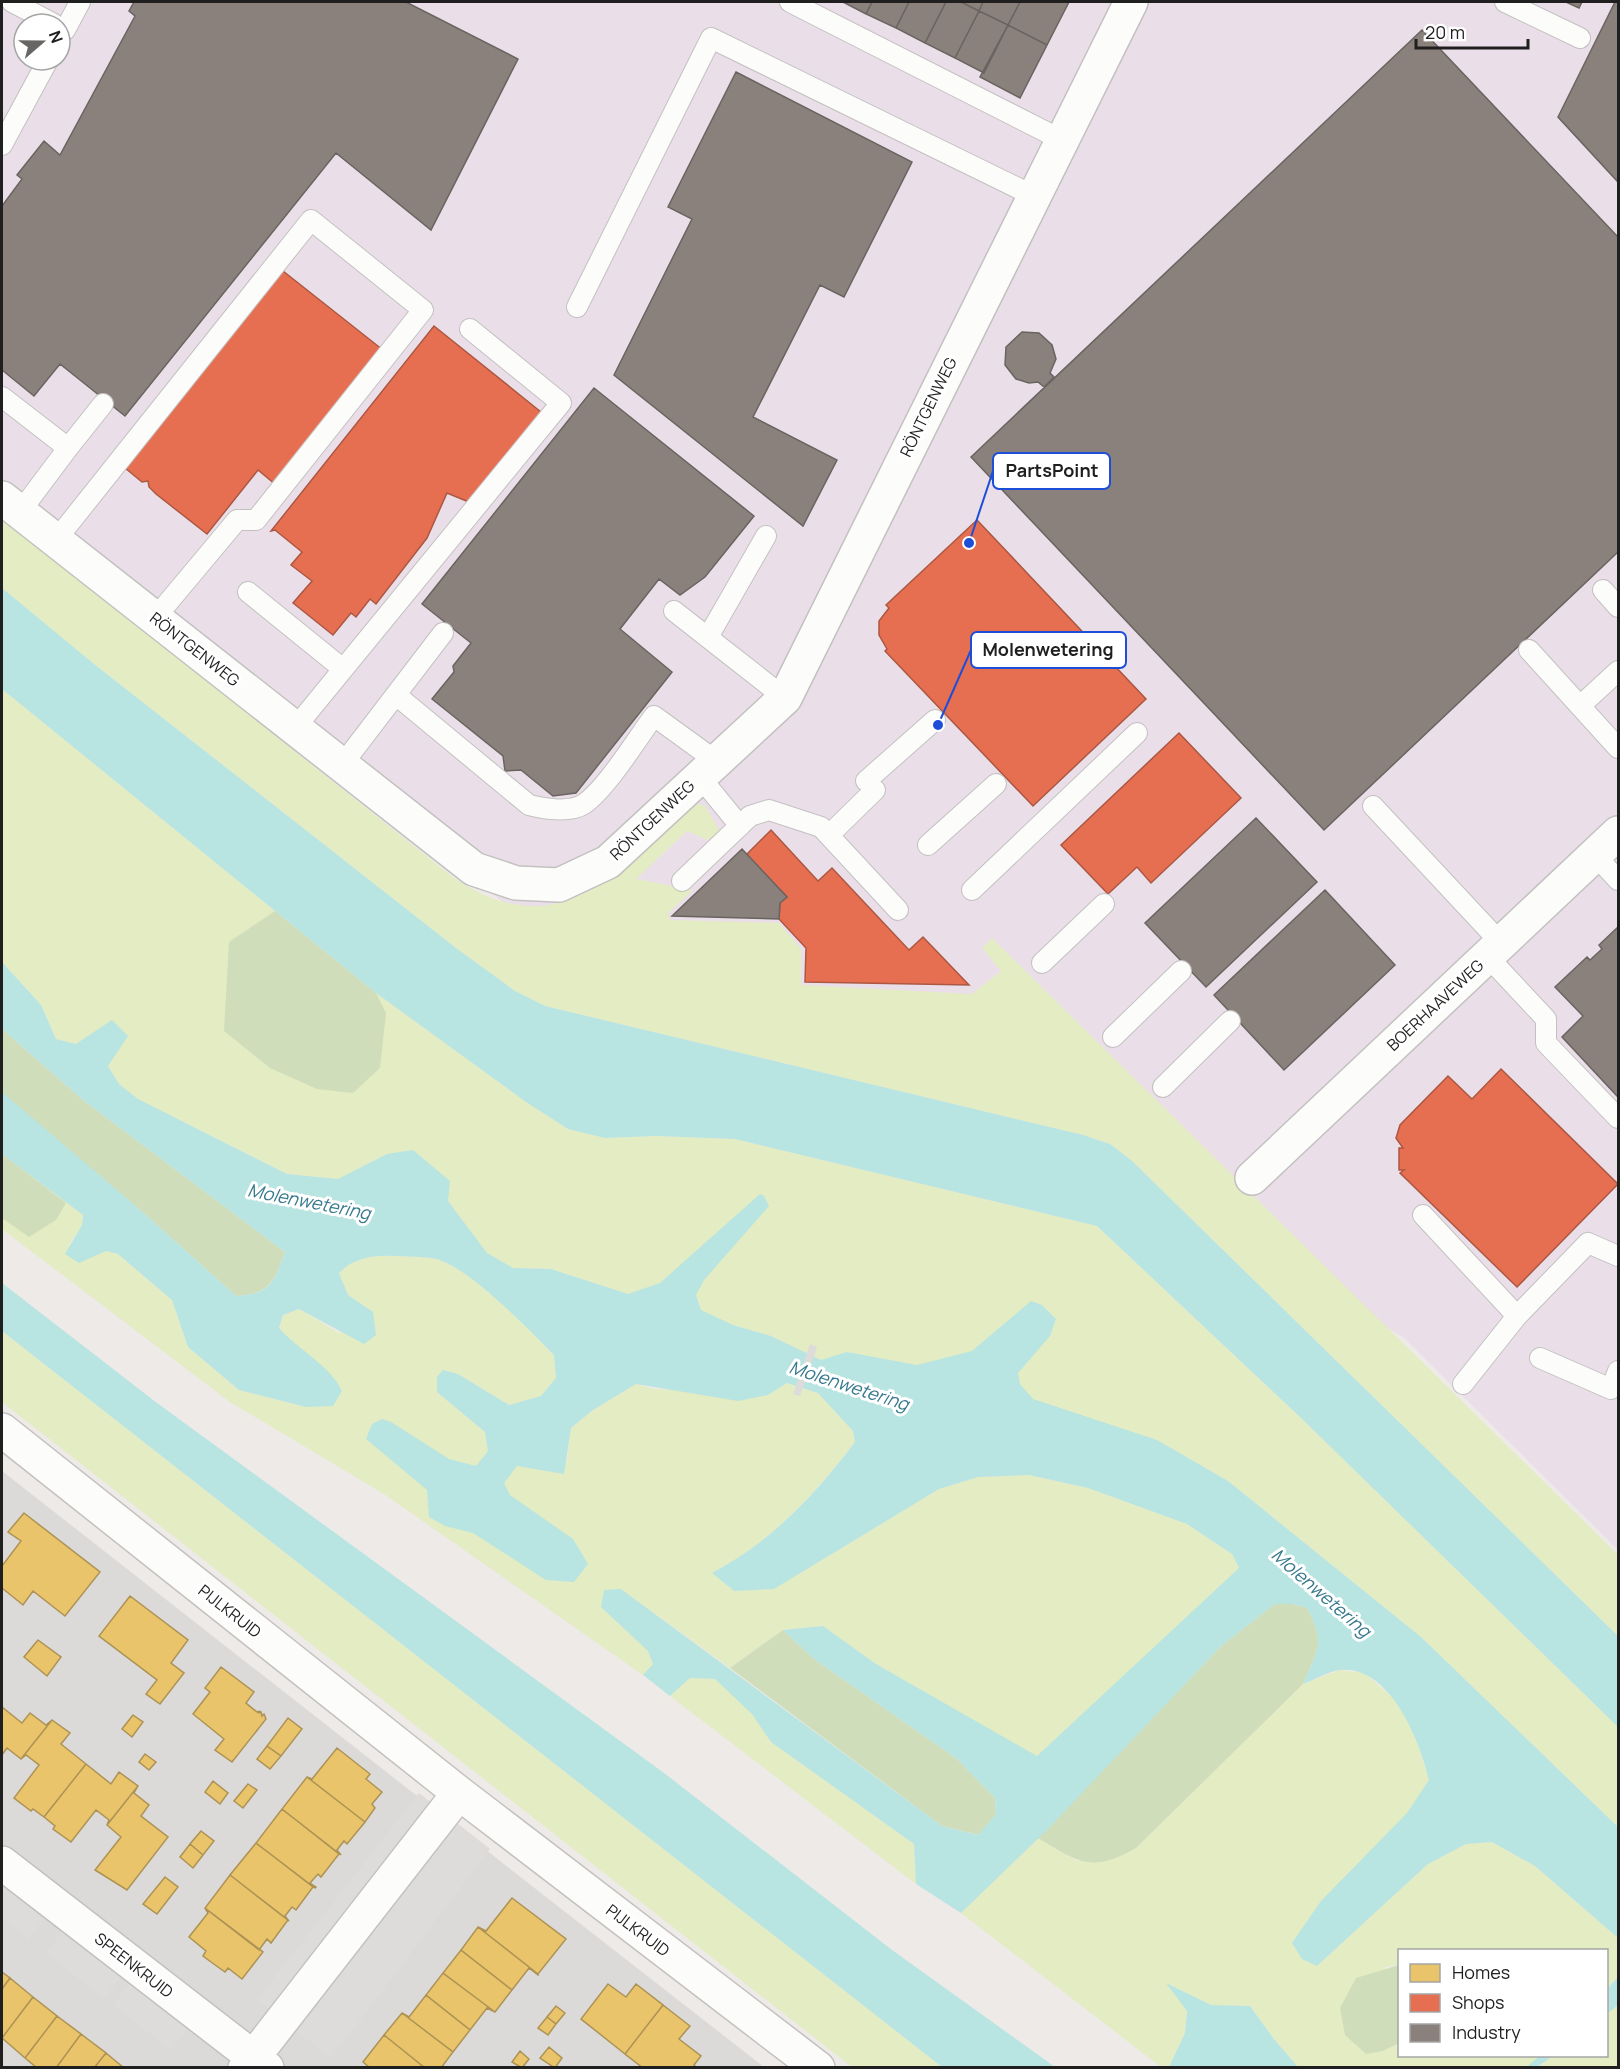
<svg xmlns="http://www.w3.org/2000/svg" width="1620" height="2069" viewBox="0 0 1620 2069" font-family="Manrope,sans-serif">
<rect width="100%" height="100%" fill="#edeae7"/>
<!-- residential -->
<path fill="#dcdad9" d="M 2,1471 L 555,1904 L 764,2067 L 2,2067 Z"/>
<!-- industrial -->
<path fill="#eadfe9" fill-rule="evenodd" d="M 2,2 L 1618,2 L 1618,1550 L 1404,1338 L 1013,1097 L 514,910 L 2,539 ZM 24,24 L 60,24 L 60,60 L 24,60 Z"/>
<!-- grass -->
<path fill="#e4ecc3" d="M 2,518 L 450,875 C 556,951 620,872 694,803 L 705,806 L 720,831 L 708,840 L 687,831 L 636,879 L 693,890 L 668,913 L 670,920 L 779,923 L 801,949 L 801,985 L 972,994 L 1001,971 L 982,948 L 992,938 L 1618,1555 L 1618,1636 L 1132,1161 L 1110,1144 L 1083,1135 L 545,1006 L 515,991 L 456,948 L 94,664 L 2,588 Z
M 2,689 L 376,993 L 526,1102 L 568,1129 L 605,1138 L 656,1136 L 735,1139 L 1097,1226 L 1300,1417 L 1618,1727 L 1618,1827 L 1421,1637 L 1228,1481 L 1157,1440 L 847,1352 L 821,1360 L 771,1336 L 733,1325 L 701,1311 L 698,1299 L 660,1284 L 628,1294 L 551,1269 L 513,1268 L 487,1254 L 448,1201 L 387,1154 L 338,1179 L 287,1174 L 138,1099 L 119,1084 L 108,1066 L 76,1044 L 56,1039 L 41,1005 L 2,962 Z
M 2,1154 L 83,1215 L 82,1225 L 69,1245 L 79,1262 L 106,1251 L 118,1254 L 172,1300 L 188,1347 L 239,1390 L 306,1407 L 291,1342 L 279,1328 L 283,1315 L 299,1309 L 339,1333 L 373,1312 L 348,1295 L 339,1273 C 354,1258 372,1255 394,1256 C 407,1257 423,1256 436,1259 C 469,1267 529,1330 554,1355 L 556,1378 L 541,1396 L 509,1405 L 458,1374 L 437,1392 L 485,1432 L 567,1461 L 571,1428 L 593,1410 L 636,1384 L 654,1389 L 768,1395 L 787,1383 L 818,1393 L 853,1431 L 855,1442 C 815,1494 771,1542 712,1573 L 734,1591 L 774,1589 L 939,1489 L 978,1477 L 1029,1475 L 1088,1488 L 1187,1524 L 1232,1554 L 1239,1568 L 1037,1757 L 876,1664 L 823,1626 L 783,1630 L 730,1668 L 621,1589 L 601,1607 L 648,1650 L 653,1664 L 643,1675 L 384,1494 L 230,1402 L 2,1229 Z
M 2,1331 L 942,2067 L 852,2067 L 2,1402 Z
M 1339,1670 L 1364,1673 L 1392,1697 L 1413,1728 L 1429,1780 L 1317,1966 L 1428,1864 L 1466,1844 L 1492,1842 L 1535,1866 L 1618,1938 L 1618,1977 L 1607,1989 L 1606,1950 L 1400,1950 L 1399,1965 L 1385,1967 L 1383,2051 L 1399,2043 L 1400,2056 L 1539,2056 L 1527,2068 L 1298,2067 L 1273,2038 L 1250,2006 L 1211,2005 L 1168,1984 L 1187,2011 L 1185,2033 L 1169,2067 L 1161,2067 L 961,1913 L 1038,1838 L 1077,1861 L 1136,1848 L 1303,1684 Z
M 690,1678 L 715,1679 L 752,1713 L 771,1742 L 914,1844 L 916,1884 L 670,1696 Z
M 1618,2005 L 1618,2067 L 1537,2068 L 1553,2056 L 1606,2056 L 1607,2014 Z"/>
<!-- forest -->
<path fill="#d0ddba" d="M 275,911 L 376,993 L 386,1013 L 380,1068 L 353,1093 L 317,1089 L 270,1068 L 224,1031 L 229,942 Z
M 2,1029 L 83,1100 L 285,1252 C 274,1282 270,1294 236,1296 L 138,1208 L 17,1107 L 2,1092 Z
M 2,1154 L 66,1203 L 56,1220 L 29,1237 L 2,1218 Z
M 1275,1604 L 1292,1604 L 1307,1608 C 1326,1644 1318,1648 1303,1684 L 1136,1848 C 1092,1873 1079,1863 1038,1838 L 1221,1646 Z
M 783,1630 L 814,1659 L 957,1759 L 995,1798 L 996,1814 L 979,1835 L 942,1826 L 730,1668 Z
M 1399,1965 L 1399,2043 L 1383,2051 L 1366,2054 L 1345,2035 L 1340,2008 L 1356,1978 Z"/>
<!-- parking -->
<path fill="#dddcdb" d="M 419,1793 L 490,1849 L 331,2058 L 257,2000 Z
M 2,1883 L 45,1917 L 29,1939 L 2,1917 Z
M 63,1931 L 121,1976 L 104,1998 L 46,1953 Z
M 130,1983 L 188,2028 L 171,2050 L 113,2005 Z"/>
<!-- water -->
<path fill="#b8e4e1" d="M 2,588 L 94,664 L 456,948 L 515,991 L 545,1006 L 1083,1135 L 1110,1144 L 1132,1161 L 1618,1636 L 1618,1727 L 1300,1417 L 1097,1226 L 735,1139 L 656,1136 L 605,1138 L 568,1129 L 526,1102 L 376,993 L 2,689 Z
M 2,962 L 41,1005 L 56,1039 L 76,1044 L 112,1020 L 128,1036 L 108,1066 L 119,1084 L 138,1099 L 287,1174 L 338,1179 L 387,1154 L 413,1150 L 450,1181 L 448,1201 L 487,1253 L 513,1268 L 551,1269 L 628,1294 L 660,1283 L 760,1194 L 764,1196 L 769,1206 L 704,1280 L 696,1295 L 701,1310 L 733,1325 L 771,1336 L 821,1360 L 847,1352 L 917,1365 L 972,1351 L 1031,1301 L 1042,1305 L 1056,1319 L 1050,1336 L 1018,1373 L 1020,1384 L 1033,1399 L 1157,1440 L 1228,1481 L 1421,1637 L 1618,1827 L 1618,1938 L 1535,1866 L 1492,1842 L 1466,1844 L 1428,1864 L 1317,1966 L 1302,1959 L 1292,1943 L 1321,1901 L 1407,1813 L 1429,1780 C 1420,1741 1390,1664 1339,1670 C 1327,1672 1314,1680 1303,1684 C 1318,1648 1326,1644 1307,1608 L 1292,1604 L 1275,1604 L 1221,1646 L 1049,1828 L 961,1913 L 916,1884 L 914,1844 L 771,1742 L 752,1714 L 715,1679 L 690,1678 L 670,1696 L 643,1675 L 653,1664 L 648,1651 L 601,1607 L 604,1590 L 621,1589 L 942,1826 L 978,1835 L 996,1814 L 995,1798 L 957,1759 L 814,1659 L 783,1630 L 823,1626 L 876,1664 L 1037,1756 L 1239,1568 L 1232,1554 L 1187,1524 L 1088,1488 L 1029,1475 L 978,1477 L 939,1489 L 774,1589 L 734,1591 L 712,1573 C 771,1542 815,1495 855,1442 L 853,1431 L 818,1393 L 787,1383 L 768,1395 L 738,1401 L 636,1384 L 593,1410 L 571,1428 L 564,1474 L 517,1466 L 504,1483 L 510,1495 L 573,1539 L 588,1564 L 574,1582 L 546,1580 L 473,1533 L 445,1526 L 429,1517 L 427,1490 L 366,1439 L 372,1424 L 382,1419 L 391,1422 L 449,1459 L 476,1466 L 488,1451 L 485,1432 L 437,1392 L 437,1377 L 443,1370 L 458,1374 L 509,1405 L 541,1396 L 556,1378 L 554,1355 C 529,1330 469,1267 436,1259 C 423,1256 407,1257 394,1256 C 372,1255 354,1258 339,1273 L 348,1295 L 373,1312 L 376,1335 L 364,1344 L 299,1309 L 283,1315 L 279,1328 C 298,1350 330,1365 342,1391 L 333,1406 L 306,1407 L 239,1390 L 188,1347 L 172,1300 L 118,1254 L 106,1251 L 79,1263 L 65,1254 L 82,1225 L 83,1215 L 2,1154 L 2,1092 L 138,1208 L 236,1296 C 271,1294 274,1282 285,1252 L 83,1100 L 2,1029 Z
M 2,1283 L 157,1403 L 664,1773 L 892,1950 L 1055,2067 L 942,2067 L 2,1331 Z
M 1618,1977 L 1618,2005 L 1607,2014 L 1607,1989 Z
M 1166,1983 L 1211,2005 L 1250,2006 L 1273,2038 L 1298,2067 L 1169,2067 L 1185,2033 L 1187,2011 Z
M 1539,2056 L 1553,2056 L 1537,2067 L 1527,2067 Z"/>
<!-- pier -->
<path fill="#dddcda" d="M 810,1344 L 817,1347 L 800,1396 L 793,1394 Z"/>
<!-- homes -->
<path fill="#e9c46a" stroke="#ac9254" stroke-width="1.5" d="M 24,1513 L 100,1572 L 65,1616 L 33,1591 L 23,1605 L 2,1588 L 2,1566 L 21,1541 L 8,1532 Z
M 130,1596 L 188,1640 L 171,1663 L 184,1673 L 160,1704 L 146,1694 L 157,1680 L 99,1636 Z
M 38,1640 L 61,1657 L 47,1676 L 24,1657 Z
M 221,1667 L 254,1692 L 246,1703 L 257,1712 L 260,1711 L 258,1713 L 261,1712 L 262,1716 L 264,1714 L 266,1719 L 232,1762 L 215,1750 L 224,1739 L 193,1714 L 210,1692 L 205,1688 Z
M 2,1707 L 22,1723 L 30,1713 L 46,1725 L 52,1720 L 21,1759 L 7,1748 L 2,1755 Z
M 133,1715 L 143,1722 L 132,1737 L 122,1729 Z
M 288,1718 L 302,1729 L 281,1756 L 267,1746 Z
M 52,1720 L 70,1733 L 61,1744 L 86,1764 L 44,1817 L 33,1809 L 31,1811 L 14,1798 L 39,1765 L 26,1755 L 21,1759 Z
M 267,1746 L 281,1756 L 270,1769 L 257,1759 Z
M 337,1748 L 370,1774 L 366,1779 L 382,1792 L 372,1804 L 375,1808 L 365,1822 L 307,1777 L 312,1779 Z
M 145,1754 L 156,1762 L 149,1770 L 139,1762 Z
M 86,1764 L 111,1784 L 119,1772 L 138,1786 L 107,1825 L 109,1820 L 96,1810 L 71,1842 L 53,1829 L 55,1826 L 44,1817 Z
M 307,1777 L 365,1822 L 347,1844 L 344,1841 L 337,1850 L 341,1855 L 282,1809 Z
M 213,1781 L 228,1793 L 220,1804 L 205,1792 Z
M 248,1784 L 257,1790 L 243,1808 L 234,1801 Z
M 138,1786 L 134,1793 L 149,1805 L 141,1816 L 168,1837 L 127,1890 L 95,1870 L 121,1837 L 107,1825 Z
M 282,1809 L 339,1854 L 321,1877 L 318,1874 L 310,1883 L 316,1887 L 315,1888 L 256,1843 Z
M 201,1831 L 214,1841 L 203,1855 L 190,1844 Z
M 256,1843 L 313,1887 L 296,1910 L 292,1907 L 285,1916 L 289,1921 L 230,1875 Z
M 190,1844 L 203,1855 L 193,1868 L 180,1857 Z
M 230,1875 L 288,1920 L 271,1943 L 267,1939 L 259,1950 L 205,1908 Z
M 165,1877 L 178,1887 L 157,1914 L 143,1904 Z
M 512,1898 L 566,1939 L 538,1974 L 478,1927 L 486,1931 Z
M 205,1908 L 263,1952 L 242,1979 L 228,1968 L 225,1972 L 211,1962 L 203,1956 L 206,1951 L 189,1937 L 208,1913 Z
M 478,1927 L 538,1974 L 538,1975 L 529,1968 L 512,1990 L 461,1950 Z
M 461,1950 L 512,1990 L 495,2012 L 443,1973 Z
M 2,1972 L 10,1978 L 2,1989 Z
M 443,1973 L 495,2012 L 487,2008 L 470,2030 L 426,1995 Z
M 10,1978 L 33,1997 L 2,2038 L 2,1989 Z
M 608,1984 L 626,1997 L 636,1984 L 663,2005 L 625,2054 L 581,2019 Z
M 426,1995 L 470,2030 L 453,2052 L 402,2013 L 409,2017 Z
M 33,1997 L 57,2016 L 25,2058 L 2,2038 Z
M 663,2005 L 690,2026 L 679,2039 L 701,2056 L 694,2065 L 697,2068 L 643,2068 L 625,2054 Z
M 556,2006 L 565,2013 L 556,2024 L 547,2017 Z
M 402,2013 L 453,2052 L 441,2068 L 425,2068 L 384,2035 Z
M 57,2016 L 81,2034 L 56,2068 L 37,2068 L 25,2058 Z
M 547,2017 L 556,2024 L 548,2035 L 538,2028 Z
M 81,2034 L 106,2053 L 94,2068 L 56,2068 Z
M 384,2035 L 425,2068 L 370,2068 L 363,2062 Z
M 549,2047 L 562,2058 L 555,2068 L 540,2058 Z
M 520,2051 L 529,2059 L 522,2068 L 512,2062 Z
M 106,2053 L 124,2068 L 94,2068 Z"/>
<!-- shops -->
<path fill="#e76f51" stroke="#ab5742" stroke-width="1.5" d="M 283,271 L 383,350 L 276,485 L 258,470 L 207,534 L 156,494 L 149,487 L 148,481 L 142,482 L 125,468 Z
M 434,326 L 541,412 L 469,502 L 447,493 L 427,538 L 376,604 L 370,599 L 356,617 L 351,613 L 333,635 L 293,603 L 312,581 L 291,565 L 302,552 L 275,530 L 271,531 Z
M 977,520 L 1146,699 L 1033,806 L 885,651 L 887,649 L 879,635 L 879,621 L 889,608 L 886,605 Z
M 1179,733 L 1241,798 L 1151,883 L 1137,867 L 1108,894 L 1061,845 Z
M 771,830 L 818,881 L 832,868 L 909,950 L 923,937 L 969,985 L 805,982 L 806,948 L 779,919 L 780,903 L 787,897 L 746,855 Z
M 1501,1069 L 1618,1184 L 1517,1287 L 1400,1173 L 1404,1170 L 1399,1170 L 1399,1148 L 1403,1148 L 1396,1138 L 1400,1125 L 1448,1076 L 1472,1099 Z"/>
<!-- industry -->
<path fill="#8a817c" stroke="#6a6460" stroke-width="1.5" d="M 134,2 L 406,2 L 518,59 L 431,230 L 336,153 L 125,416 L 60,364 L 34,396 L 2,370 L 2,206 L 22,179 L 17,175 L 44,141 L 60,155 L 135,16 L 129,11 Z
M 843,2 L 872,2 L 866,14 Z
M 872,2 L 909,2 L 896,28 L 866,14 Z
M 909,2 L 946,2 L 925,43 L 896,28 Z
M 946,2 L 961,2 L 979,11 L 955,58 L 925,43 Z
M 961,2 L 983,2 L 979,11 Z
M 983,2 L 1020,2 L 1008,25 L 979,11 Z
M 1020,2 L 1069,2 L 1047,45 L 1008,25 Z
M 1566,2 L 1582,2 L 1579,8 Z
M 1615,2 L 1618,2 L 1618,182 L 1558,117 Z
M 979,11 L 1008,25 L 984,73 L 955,58 Z
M 1008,25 L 1047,45 L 1020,98 L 980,77 Z
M 1422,30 L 1618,237 L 1618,552 L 1324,830 L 971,457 Z
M 736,72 L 912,162 L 844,297 L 820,285 L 753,417 L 837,460 L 803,526 L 614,375 L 692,219 L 668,207 Z
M 1022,332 L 1039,333 L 1052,345 L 1056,359 L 1050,373 L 1054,377 L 1044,387 L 1038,382 L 1029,383 L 1016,379 L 1005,365 L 1006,347 Z
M 594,388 L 754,516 L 705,577 L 680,595 L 659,579 L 620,629 L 672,672 L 576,793 L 553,796 L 521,770 L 505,771 L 503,756 L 432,699 L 454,672 L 453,666 L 471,643 L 422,604 Z
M 1256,818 L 1317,882 L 1206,987 L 1145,923 Z
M 742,849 L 787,897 L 780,903 L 779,919 L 672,916 Z
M 1325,890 L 1395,965 L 1284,1070 L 1214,995 Z
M 1618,927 L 1618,1097 L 1562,1037 L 1583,1016 L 1555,987 L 1587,957 L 1590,960 L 1602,949 L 1599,945 Z"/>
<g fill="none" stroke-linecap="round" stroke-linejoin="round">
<defs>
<path id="service" d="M 12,2 L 54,24
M 790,2 L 1060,139
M 1505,2 L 1580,38
M 65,30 L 80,2
M 2,145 L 48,60
M 577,307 L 711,38 L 1032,195
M 2,397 L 68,448 L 20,512
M 68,448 L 103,404
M 56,540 L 311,220 L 423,310 L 256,520 L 237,520 L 155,618
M 1603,590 L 1618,607
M 248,592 L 343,669
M 674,611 L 785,698
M 708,637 L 766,536
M 1529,650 L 1618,748
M 396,695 L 529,805 C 544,809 570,813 584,804 C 607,788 636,740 654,716 L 716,761
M 1580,706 L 1618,671
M 295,728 L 561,403 L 470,329
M 342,765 L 443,633
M 700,777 L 740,826
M 866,781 L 935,720
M 1373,806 L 1501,943
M 829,835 L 875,790
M 928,845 L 996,784
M 1595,855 L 1618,880
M 682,881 L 750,816 L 769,810 L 821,827 L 898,910
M 972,890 L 1137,733
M 1487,956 L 1546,1019 L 1546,1043 L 1618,1118
M 1042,963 L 1104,904
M 1113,1037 L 1181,971
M 1163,1087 L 1230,1021
M 1423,1215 L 1517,1316 L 1463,1384
M 1517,1316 L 1588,1243 L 1618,1256
M 1540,1358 L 1611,1389 L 1618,1371"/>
<path id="minor" d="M 2,498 L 474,869 L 516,883 L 559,885 L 608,862 L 785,698 L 1131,2
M 1252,1178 L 1618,833
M 2,1430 L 459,1793 L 818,2068
M 2,1863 L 267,2068
M 245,2068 L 459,1793"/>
</defs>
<!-- service casing -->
<use href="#service" stroke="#c3c1c0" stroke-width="22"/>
<!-- minor casing -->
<use href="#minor" stroke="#c3c1c0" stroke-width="36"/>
<!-- service -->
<use href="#service" stroke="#fcfcfb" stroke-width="20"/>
<!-- minor -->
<use href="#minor" stroke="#fcfcfb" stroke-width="33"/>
</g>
<g text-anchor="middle" stroke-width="6" stroke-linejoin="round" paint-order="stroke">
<!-- street labels -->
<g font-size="16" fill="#1f1f1f" stroke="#fff">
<text transform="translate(928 407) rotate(-64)" y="6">RÖNTGENWEG</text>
<text transform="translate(195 649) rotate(38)" y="6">RÖNTGENWEG</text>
<text transform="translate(652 820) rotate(-43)" y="6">RÖNTGENWEG</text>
<text transform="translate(1435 1005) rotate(-43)" y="6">BOERHAAVEWEG</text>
<text transform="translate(230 1611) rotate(38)" y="6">PIJLKRUID</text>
<text transform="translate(638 1930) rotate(37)" y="6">PIJLKRUID</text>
<text transform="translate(134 1965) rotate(38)" y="6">SPEENKRUID</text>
</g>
<!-- water labels -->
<g font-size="18" font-style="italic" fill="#37798d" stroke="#fff">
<text transform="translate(309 1202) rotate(11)" y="6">Molenwetering</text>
<text transform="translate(849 1386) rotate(18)" y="6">Molenwetering</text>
<text transform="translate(1321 1593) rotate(41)" y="6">Molenwetering</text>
</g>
</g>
<!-- callouts -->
<path fill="none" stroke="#1d4ed8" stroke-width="2" d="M969 543L993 471M938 725L971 650"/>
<g fill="#1d4ed8" stroke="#fff" stroke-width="2">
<circle cx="969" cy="543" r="6"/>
<circle cx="938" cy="725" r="6"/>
</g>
<g fill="#fff" stroke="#1d4ed8" stroke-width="2">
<rect x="993" y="453" width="117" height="36" rx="6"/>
<rect x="971" y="632" width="155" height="36" rx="6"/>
</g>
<g font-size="18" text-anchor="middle" font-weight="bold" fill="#1f1f1f">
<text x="1052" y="477">PartsPoint</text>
<text x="1048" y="656">Molenwetering</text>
</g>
<!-- border -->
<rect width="1620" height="2069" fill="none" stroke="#1f1f1f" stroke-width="6"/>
<!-- legend -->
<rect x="1398" y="1949" width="210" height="108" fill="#ffffff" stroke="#a5a5a5" stroke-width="1.5"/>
<rect x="1410" y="1964" width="30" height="18" fill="#e9c46a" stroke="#a5a5a5" stroke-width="1.5"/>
<text x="1452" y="1979" font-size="18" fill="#1f1f1f">Homes</text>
<rect x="1410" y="1994" width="30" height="18" fill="#e76f51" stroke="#a5a5a5" stroke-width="1.5"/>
<text x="1452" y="2009" font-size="18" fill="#1f1f1f">Shops</text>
<rect x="1410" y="2024" width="30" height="18" fill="#8a817c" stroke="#a5a5a5" stroke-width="1.5"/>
<text x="1452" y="2039" font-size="18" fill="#1f1f1f">Industry</text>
<!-- north arrow -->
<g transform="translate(42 42) rotate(70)"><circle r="28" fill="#ffffff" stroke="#a5a5a5" stroke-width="1.5"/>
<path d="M0-4.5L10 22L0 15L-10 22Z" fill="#676665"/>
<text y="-9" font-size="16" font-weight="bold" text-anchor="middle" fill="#1f1f1f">N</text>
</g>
<!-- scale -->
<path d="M1416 39v9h112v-9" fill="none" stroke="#1f1f1f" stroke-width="3"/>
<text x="1425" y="39" font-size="18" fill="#1f1f1f" stroke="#ffffff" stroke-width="4.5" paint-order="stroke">20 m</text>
</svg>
